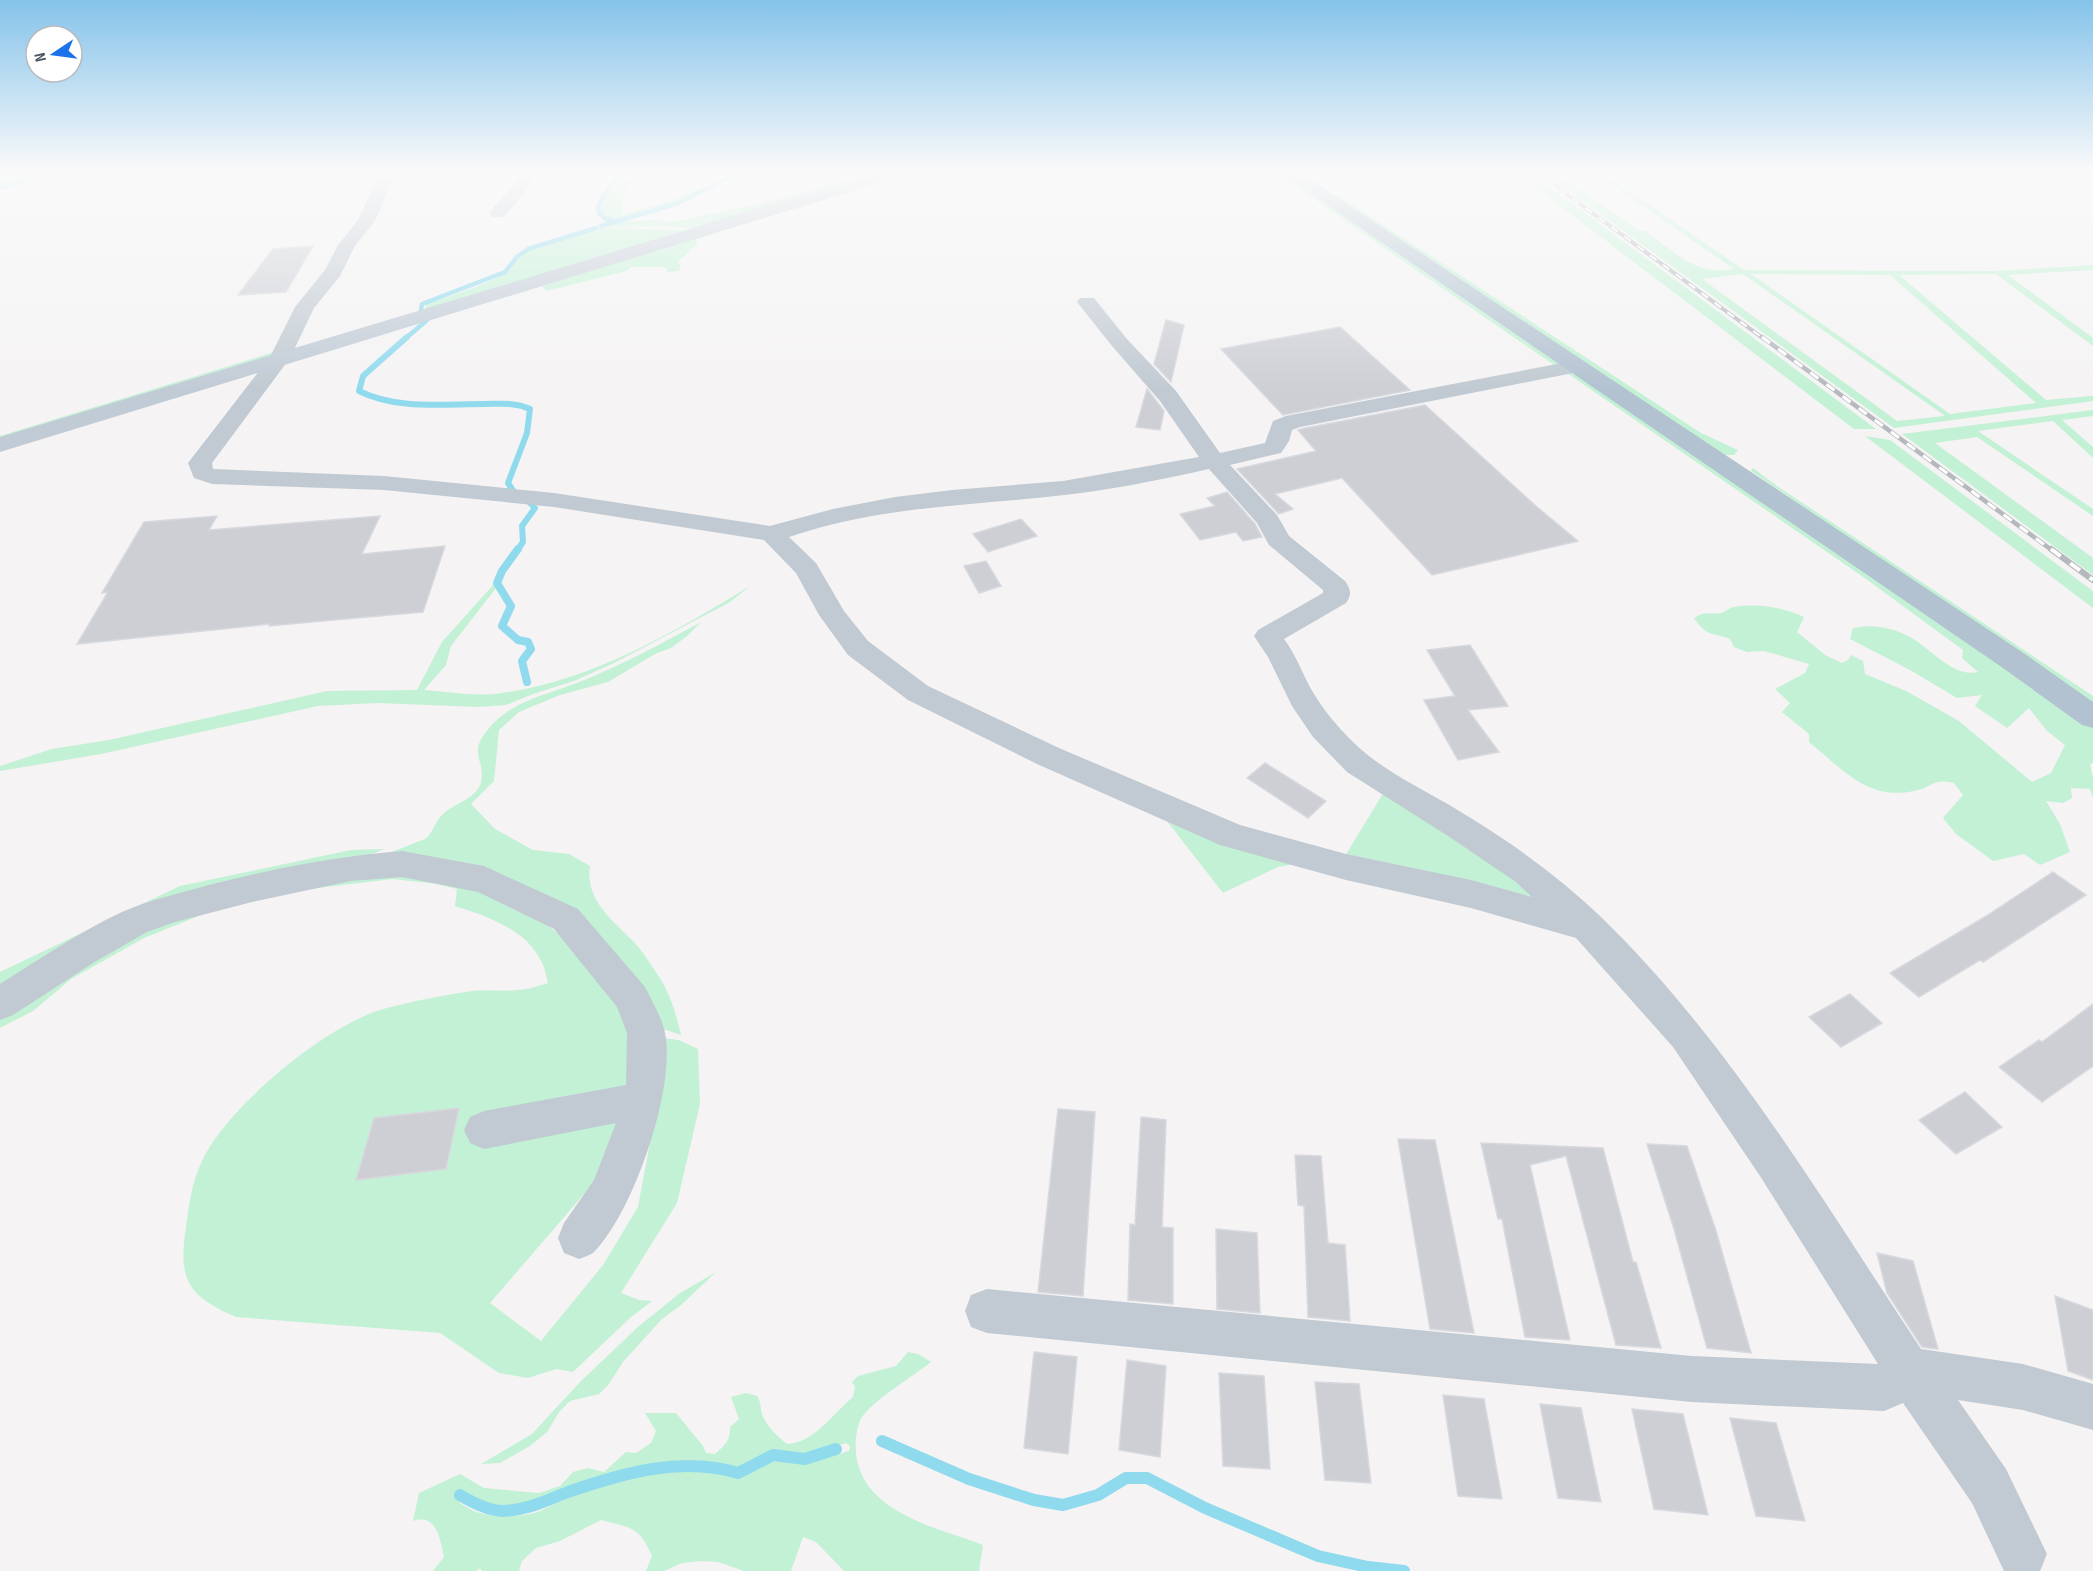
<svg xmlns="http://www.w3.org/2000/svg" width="2093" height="1571" viewBox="0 0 2093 1571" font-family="'Sofia Sans Condensed',sans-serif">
<rect width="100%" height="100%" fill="#f5f3f3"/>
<!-- green -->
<path fill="#c3f1d5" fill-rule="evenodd" d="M 27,170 L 53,170 L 0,187 L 0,179 Z
M 624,170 L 643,170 L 622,197 L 622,215 L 670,201 L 727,178 L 676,204 L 617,219 L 603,216 L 598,209 L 598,205 L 606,194 L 610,182 Z
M 882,170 L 896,170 L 698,229 L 666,226 L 603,227 L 640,214 L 622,222 L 662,220 L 663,223 C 738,212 809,189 882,170 Z
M 1271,170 L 1275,170 L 1561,362 L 1557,367 Z
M 1527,170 L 1876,429 L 1854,429 L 1514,171 Z
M 1540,170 L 1552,170 L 1639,231 L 1646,231 C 1676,253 1695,276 1734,269 L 1590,170 L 1598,170 L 1744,270 L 1996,271 L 2093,265 L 2093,270 L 2008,275 L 2093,338 L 2093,346 L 1996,274 L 1899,275 L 2046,400 L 2093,396 L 2093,401 L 1894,428 ZM 1743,274 L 1944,415 L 1944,416 L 1897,421 L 1702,279 ZM 1751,274 L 1890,275 L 2036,403 L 1950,414 Z
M 1340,194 L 1347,201 L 1701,433 L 1738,450 L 1734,455 L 1721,455 L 1335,196 Z
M 600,228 L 692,230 L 425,312 L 426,304 C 451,296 477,288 500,276 C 513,269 518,256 532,249 Z
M 705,233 L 713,234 L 695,240 L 698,243 L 678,262 L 681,265 L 679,271 L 667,272 L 667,269 L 663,267 L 631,267 L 627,271 L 546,291 L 542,286 L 281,364 Z
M 281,350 L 279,354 L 0,441 L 0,436 Z
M 1573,372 L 2093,725 L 2093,763 L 2090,764 L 2093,778 L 2093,798 L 2090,789 L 2071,788 L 2072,798 L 2063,803 L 2046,801 L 2060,824 L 2070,852 L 2040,865 L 2024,854 L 1993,861 L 1956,834 L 1943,818 L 1963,795 L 1954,783 C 1930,778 1934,788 1914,791 C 1868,801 1842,769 1809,742 L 1809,734 L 1782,712 L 1790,703 L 1775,689 L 1805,673 L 1809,664 L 1764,651 L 1747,652 L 1734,647 L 1730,639 C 1711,632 1707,637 1694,618 C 1706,610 1709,615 1721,613 C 1726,612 1729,608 1734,607 C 1757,603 1782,607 1804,617 L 1797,632 L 1825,655 L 1842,663 L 1848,660 L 1851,655 L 1863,661 L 1865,674 L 1906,691 L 1959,721 L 2032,782 L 2051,773 L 2065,745 L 2047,731 L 2029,708 L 2007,728 L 1975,706 L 1982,695 L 1957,698 L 1910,670 L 1850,639 L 1853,628 C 1873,624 1890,627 1908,636 C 1930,647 1952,678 1978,672 L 1962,658 L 1963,650 L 1862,576 L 1567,373 Z
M 2093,410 L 2093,416 L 2062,420 L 2093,447 L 2093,458 L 2053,421 L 1978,431 L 2093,509 L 2093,516 L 1977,437 L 1935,443 L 2093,558 L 2093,575 L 1902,434 Z
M 1865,436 L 1890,440 L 2093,591 L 2093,608 Z
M 1753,468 L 1777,486 L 2093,696 L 2093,706 L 1751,471 Z
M 494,584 L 496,588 L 451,646 L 446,665 L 424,690 C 450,692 477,697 502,693 C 591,681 675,632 750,586 L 730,602 L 614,663 L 574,681 L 533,694 L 506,705 L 479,707 L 377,703 L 318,706 L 101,754 L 0,771 L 0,766 L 52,749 L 109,740 L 327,691 L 417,690 L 442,642 Z
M 701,622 L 687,636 L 671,648 L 655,654 L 608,682 L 560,695 L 519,712 L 499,730 L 494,781 L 471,804 L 495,829 L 533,850 L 569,854 L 590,866 C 585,899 611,919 632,940 C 641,949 650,963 657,974 C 670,992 676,1014 681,1035 L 666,1030 L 653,1030 L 613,951 L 589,922 L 564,907 L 371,860 L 425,839 C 434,832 435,821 443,814 C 454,803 477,799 481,782 C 486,759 466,754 490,727 C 513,701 543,696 574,684 C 588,679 602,672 616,666 C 645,653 673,637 701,622 Z
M 1387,787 L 1547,903 L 1342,861 Z
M 1156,807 L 1301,863 L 1278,867 L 1223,893 Z
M 384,849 L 368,856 L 254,881 L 0,997 L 0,972 L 180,886 L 351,850 Z
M 395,871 C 474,877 530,902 585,959 C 602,976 619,996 626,1019 C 633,1043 634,1067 633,1092 L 470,1122 L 468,1141 L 628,1109 L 609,1165 L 490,1303 L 541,1341 L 603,1265 L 638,1207 L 660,1088 L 654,1037 L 679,1040 L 698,1049 L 700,1104 L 677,1203 L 621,1293 L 639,1300 L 652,1301 L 631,1317 L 573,1372 L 556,1369 L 528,1378 L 499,1373 L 440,1333 L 236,1317 C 187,1296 178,1279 186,1227 C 189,1205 192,1181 202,1161 C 227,1107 329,1022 387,1008 C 413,1001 446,995 472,991 C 487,989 502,992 517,990 C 527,990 538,986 548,983 C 546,976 545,967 541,961 C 526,929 486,916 455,906 L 457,889 L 437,884 L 393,879 L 309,889 L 211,911 L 144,938 L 71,979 L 33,1011 L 0,1028 L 0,1011 L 100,945 L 149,923 L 247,896 L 347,876 Z
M 716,1272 L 680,1306 L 662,1319 L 623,1362 L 609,1384 L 599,1394 L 570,1401 L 559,1412 L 547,1432 L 530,1446 L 500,1463 L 481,1464 L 532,1434 L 581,1381 L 639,1326 L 680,1293 Z
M 908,1352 L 918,1354 L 931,1362 C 912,1377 875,1399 862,1417 C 856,1426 855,1443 856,1453 C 862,1513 936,1527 983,1545 L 979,1571 L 844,1571 L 816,1542 L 803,1537 L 791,1571 L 744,1571 L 718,1562 L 701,1561 L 682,1563 L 664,1571 L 646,1571 L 652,1556 C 639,1526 631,1528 601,1520 L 560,1541 L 536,1548 L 522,1561 L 519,1571 L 482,1571 L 480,1568 L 476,1571 L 433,1571 L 444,1557 C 440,1539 437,1513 413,1521 L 419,1493 L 460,1474 L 484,1488 L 539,1493 L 560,1486 L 573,1472 L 588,1468 L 604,1472 L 626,1452 L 636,1453 L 651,1443 L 656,1431 L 645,1413 L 676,1413 L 703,1446 L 706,1453 L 715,1454 C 724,1446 731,1440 730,1427 L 739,1419 L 731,1397 L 746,1393 L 757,1396 C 761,1402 760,1407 762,1414 C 766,1426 778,1437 787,1444 C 814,1443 833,1413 853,1397 L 855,1387 L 852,1382 L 858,1376 L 896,1366 ZM 846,1443 L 850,1446 L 849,1451 L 805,1464 L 774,1460 L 738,1478 C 688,1458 612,1481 564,1500 C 554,1503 545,1510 534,1513 C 511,1519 468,1519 454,1495 L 462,1492 C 480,1501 495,1507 515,1506 C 535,1505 549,1495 567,1489 C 614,1474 692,1447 739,1469 L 773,1451 L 797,1452 L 806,1455 Z"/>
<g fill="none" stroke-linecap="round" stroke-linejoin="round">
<!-- stream-far3 -->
<path stroke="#90daee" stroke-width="4.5" d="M 0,188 L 54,170
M 613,220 L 606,219 L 599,213 L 598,205 C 608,191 610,182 623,170
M 601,226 L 676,204 L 745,170
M 421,310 L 422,304 L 505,272 L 517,257 L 528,249 L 596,228
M 405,339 L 427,320"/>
<!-- stream-far2 -->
<path stroke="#90daee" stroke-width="6" d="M 407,337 L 363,376 L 359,391 C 397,410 442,404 484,404 C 500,404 515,402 530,409 L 527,433 L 508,483 L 514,492
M 517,551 L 523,542 L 522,526 L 535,508 L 530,503"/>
<!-- stream-far1 -->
<path stroke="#90daee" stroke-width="8" d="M 518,549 L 502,571 L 497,583 L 511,606 L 502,626 L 518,640 L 528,642 L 531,649 L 522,661 L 527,682"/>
<!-- stream -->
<path stroke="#90daee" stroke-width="12" d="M 882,1441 L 969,1479 L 1034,1500 L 1063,1505 L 1098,1495 L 1126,1478 L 1147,1478 L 1205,1508 L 1318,1556 L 1368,1567 L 1404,1571
M 460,1495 C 473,1503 487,1510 502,1511 C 526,1511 547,1500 568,1492 C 623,1473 681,1456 738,1473 L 773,1455 L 805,1459 L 836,1449"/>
</g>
<!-- building -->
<path fill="#cdcfd5" stroke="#d7d9de" stroke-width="1.5" d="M 313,246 L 286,292 L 238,295 L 273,249 Z
M 1166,320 L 1184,325 L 1171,382 L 1154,364 Z
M 1340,327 L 1410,390 L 1283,415 L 1221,349 Z
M 1147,389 L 1164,411 L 1160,430 L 1136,427 Z
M 1425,405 L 1537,507 L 1578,541 L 1432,575 L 1342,478 L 1275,494 L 1293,509 L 1279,514 L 1237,469 L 1316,451 L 1298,430 L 1301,429 Z
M 1227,492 L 1255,524 L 1262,537 L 1243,541 L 1236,532 L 1200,540 L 1180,514 L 1215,506 L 1207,498 Z
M 217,516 L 209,530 L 380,516 L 362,554 L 445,546 L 423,612 L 269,626 L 270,624 L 77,644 L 108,592 L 102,593 L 144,522 Z
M 1021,519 L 1037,536 L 988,552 L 973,534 Z
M 986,561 L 1001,586 L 979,593 L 964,566 Z
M 1470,645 L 1508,706 L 1468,710 L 1499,752 L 1458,760 L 1424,700 L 1455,696 L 1427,650 Z
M 1265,763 L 1326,801 L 1308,818 L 1247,778 Z
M 2053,872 L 2086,895 L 1983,962 L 1980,960 L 1919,997 L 1890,973 L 1988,915 Z
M 1850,994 L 1882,1023 L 1841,1047 L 1809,1017 Z
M 2093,1004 L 2093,1066 L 2042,1102 L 1999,1067 L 2039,1040 L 2042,1042 Z
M 1965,1092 L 2002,1127 L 1956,1154 L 1919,1120 Z
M 459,1108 L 446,1169 L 356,1180 L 374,1118 Z
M 1058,1109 L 1095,1112 L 1083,1296 L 1038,1292 Z
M 1141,1117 L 1166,1120 L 1162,1227 L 1173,1228 L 1173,1304 L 1128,1300 L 1130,1224 L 1135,1225 Z
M 1398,1139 L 1435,1140 L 1474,1333 L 1430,1329 Z
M 1481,1143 L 1603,1148 L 1633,1262 L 1636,1262 L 1661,1348 L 1616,1345 L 1566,1156 L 1530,1165 L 1570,1340 L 1525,1337 L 1502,1219 L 1498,1219 Z
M 1647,1144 L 1687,1146 L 1716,1231 L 1751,1353 L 1707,1348 L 1674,1229 Z
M 1295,1155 L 1321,1156 L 1328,1243 L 1345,1245 L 1350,1321 L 1308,1317 L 1304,1206 L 1298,1205 Z
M 1216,1229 L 1257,1233 L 1260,1313 L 1217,1309 Z
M 1877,1253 L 1913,1261 L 1938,1349 L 1922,1347 L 1887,1293 Z
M 2055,1296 L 2093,1310 L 2093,1380 L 2068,1371 Z
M 1034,1352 L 1077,1357 L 1068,1454 L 1024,1448 Z
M 1127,1360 L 1166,1366 L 1160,1457 L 1119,1450 Z
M 1219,1373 L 1264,1376 L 1270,1469 L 1223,1466 Z
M 1315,1382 L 1359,1384 L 1371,1483 L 1325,1480 Z
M 1443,1395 L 1484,1399 L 1502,1499 L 1458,1496 Z
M 1540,1404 L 1581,1408 L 1601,1502 L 1558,1498 Z
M 1632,1409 L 1683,1414 L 1708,1515 L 1654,1509 Z
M 1730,1418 L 1776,1423 L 1805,1521 L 1756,1516 Z"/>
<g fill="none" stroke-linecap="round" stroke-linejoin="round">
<!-- street -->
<path fill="#c1cad2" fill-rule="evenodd" d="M 381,170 L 397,170 L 375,221 L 355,246 L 340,276 L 314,308 L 290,358 L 212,463 L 213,469 L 384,476 L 554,493 L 770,526 L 833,509 L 895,497 L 952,490 L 1063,481 L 1199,457 L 1160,401 L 1112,346 L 1077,302 L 1080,298 L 1094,298 L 1126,338 L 1176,391 L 1220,453 L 1265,443 L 1273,421 L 1286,416 L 1578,360 L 1585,362 L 1589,366 L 1585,370 L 1578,372 L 1300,427 L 1292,430 L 1289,441 L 1281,453 L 1230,465 L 1277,515 L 1289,536 L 1345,581 C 1351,589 1352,595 1346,603 L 1284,639 C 1297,656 1303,676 1314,694 C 1327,716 1349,740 1369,756 C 1394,776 1428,792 1456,809 C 1508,840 1557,875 1600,916 C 1730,1042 1822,1200 1921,1349 L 2023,1364 L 2093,1384 L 2093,1430 L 2023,1410 L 1958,1400 L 2006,1469 L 2047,1554 L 2040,1571 L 2004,1571 L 1972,1503 L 1903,1403 L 1884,1411 L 1692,1402 L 987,1333 L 971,1327 L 965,1311 L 971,1295 L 987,1289 L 1692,1356 L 1878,1364 L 1760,1176 L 1673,1047 L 1576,938 L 1471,908 L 1346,880 L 1220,845 L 1037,764 L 908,700 L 848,655 L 819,615 L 796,573 L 764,540 L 554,507 L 384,490 L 212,484 L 194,478 L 188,463 L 270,357 L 295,307 L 325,270 L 338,245 L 358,220 ZM 1209,469 L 1257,523 L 1269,545 L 1323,590 L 1323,593 L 1258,630 L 1254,636 L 1268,657 L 1292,706 L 1313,737 L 1347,772 L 1448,836 L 1516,882 L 1532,897 L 1471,880 L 1346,854 L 1240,825 L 1059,748 L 928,686 L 868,641 L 844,611 L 816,563 L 789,537 C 873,508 959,506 1046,497 C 1101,492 1155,481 1209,469 Z
M 527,170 L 543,170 L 504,217 L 492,217 L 489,213 L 492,209 Z
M 402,851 L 484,866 L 578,909 L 645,987 C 652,1001 662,1018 665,1033 C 676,1088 634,1210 595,1251 C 591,1255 584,1257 579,1259 L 564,1253 L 558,1238 L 564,1223 L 594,1180 L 616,1123 L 484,1149 L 470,1143 L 464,1130 L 470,1117 L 484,1111 L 626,1085 L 627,1033 L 617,1007 L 554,929 L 478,892 L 402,877 L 351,881 L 252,902 L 175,922 L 147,932 L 93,963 L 13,1015 L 0,1020 L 0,984 C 40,959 79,932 122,912 C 149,900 180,893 209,885 C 273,869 336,856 402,851 Z"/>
<!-- secondary -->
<path fill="#c1cbd6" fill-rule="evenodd" d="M 885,170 L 911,170 L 908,174 L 0,452 L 0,437 Z"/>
<!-- primary -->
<path fill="#b3c2d1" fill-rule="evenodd" d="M 1276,170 L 1296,170 L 2025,654 L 2093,702 L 2093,728 L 2082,725 L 2003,668 Z"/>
<defs>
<path id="rail-far2" d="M 1534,170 L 1764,339"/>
<path id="rail-far1" d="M 1762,337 L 2053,551"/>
<path id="rail" d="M 2051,549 L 2093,580"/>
</defs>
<!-- rail-far2 casing -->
<use href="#rail-far2" stroke="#b5b8bd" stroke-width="4"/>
<!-- rail-far1 casing -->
<use href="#rail-far1" stroke="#b5b8bd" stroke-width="4.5"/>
<!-- rail casing -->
<use href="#rail" stroke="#b5b8bd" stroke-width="6"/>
<!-- rail-far2 -->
<use href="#rail-far2" stroke="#fff" stroke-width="2" stroke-dasharray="8" stroke-linecap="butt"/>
<!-- rail-far1 -->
<use href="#rail-far1" stroke="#fff" stroke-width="3" stroke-dasharray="10" stroke-linecap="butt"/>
<!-- rail -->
<use href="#rail" stroke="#fff" stroke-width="4" stroke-dasharray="12" stroke-linecap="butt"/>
</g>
<!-- sky -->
<linearGradient id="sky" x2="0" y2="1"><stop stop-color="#85c3ea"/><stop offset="0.44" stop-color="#fafafa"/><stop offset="1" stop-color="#fafafa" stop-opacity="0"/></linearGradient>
<rect width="2093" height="390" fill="url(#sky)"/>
<!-- north arrow -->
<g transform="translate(54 54) rotate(257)"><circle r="28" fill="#ffffff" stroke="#b7bbc0" stroke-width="1.5"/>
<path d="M0-4.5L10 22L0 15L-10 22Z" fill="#1a73e8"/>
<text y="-9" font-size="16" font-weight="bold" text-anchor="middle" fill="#4a5661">N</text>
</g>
</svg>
